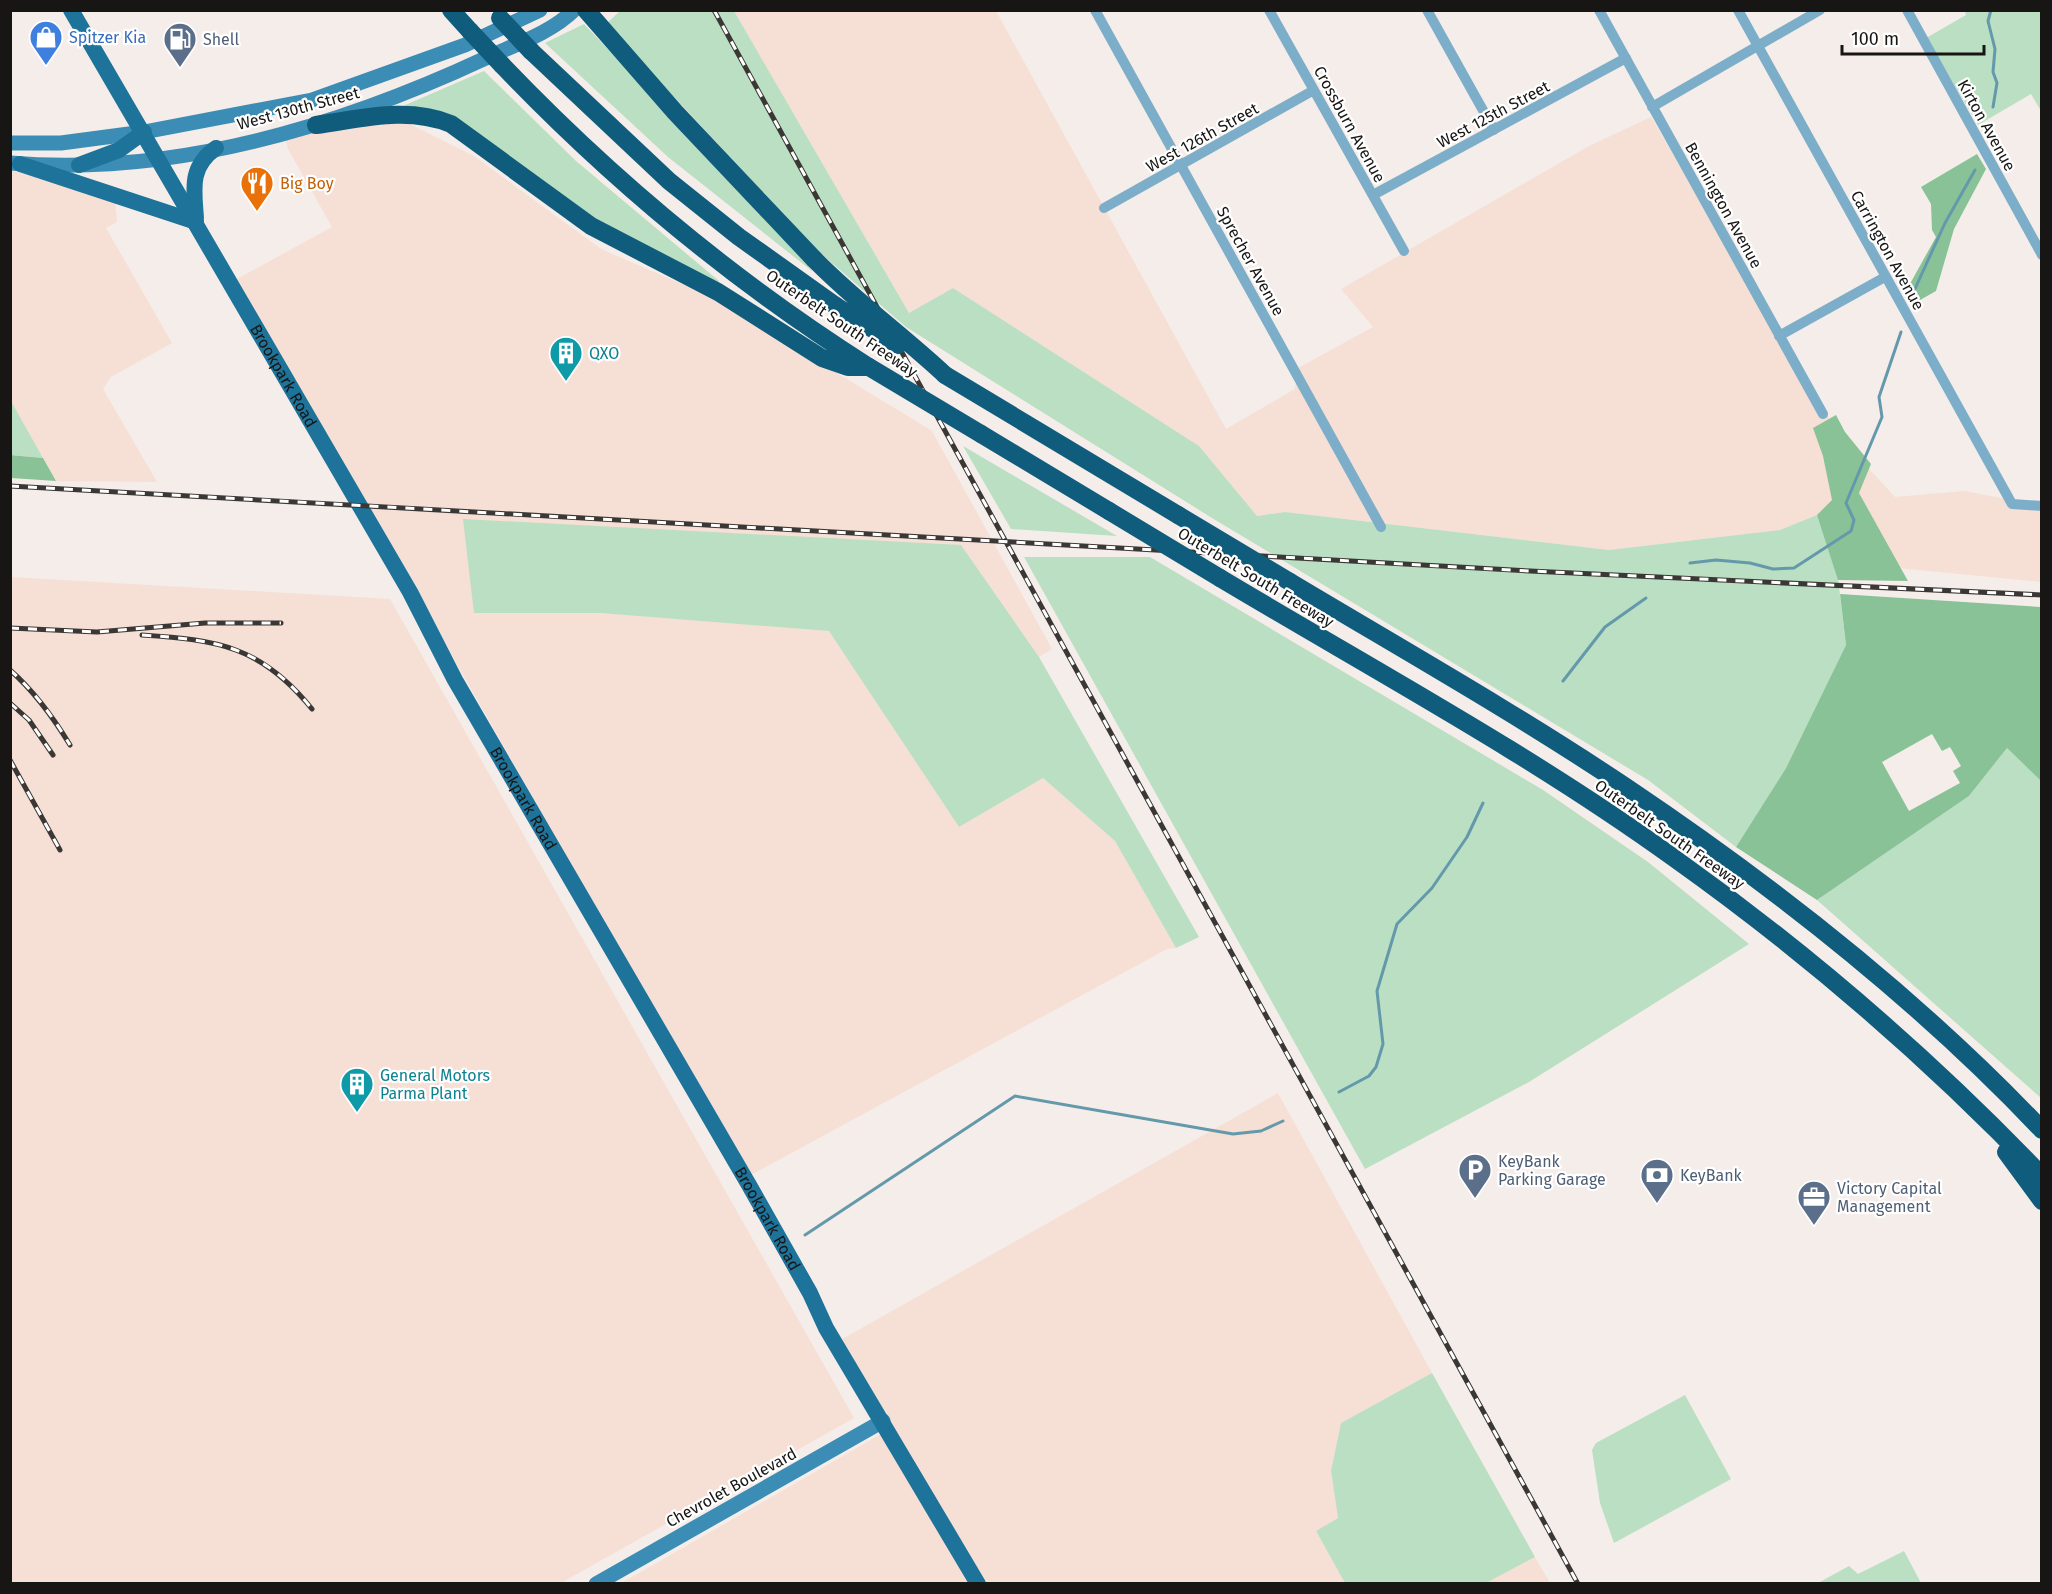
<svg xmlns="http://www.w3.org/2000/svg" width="2052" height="1594" viewBox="0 0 2052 1594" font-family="'Fira Sans',sans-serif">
<rect width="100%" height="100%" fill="#f5ede9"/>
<!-- industrial -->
<path fill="#f6dfd4" d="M 734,11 L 996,11 L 1226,429 L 1295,389 L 1298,368 L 1373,327 L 1341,289 L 1589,146 L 1651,117 L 1818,403 L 1860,459 L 1895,497 L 1965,491 L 2041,506 L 2041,582 L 1836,562 L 1817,515 L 1780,530 L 1609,550 L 1285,512 L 1257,516 L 1199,446 L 953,288 L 909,313 Z
M 380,109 L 474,156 L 601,249 L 714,298 L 932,431 L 1052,649 L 1039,657 L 961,545 L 474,612 L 600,613 L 830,631 L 959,827 L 1043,778 L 1115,841 L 1176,948 L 1167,949 L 749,1176 L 237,279 L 332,227 L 288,149 L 285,137 Z
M 10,170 L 115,200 L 117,222 L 106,228 L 172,343 L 111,377 L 103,389 L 157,482 L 56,481 L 11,401 Z
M 11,577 L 390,599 L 854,1418 L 561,1583 L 11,1583 Z
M 1278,1093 L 1432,1373 L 1341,1423 L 1331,1471 L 1338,1518 L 1316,1531 L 1345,1583 L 620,1584 L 881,1434 L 830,1346 Z
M 1535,1557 L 1550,1583 L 1486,1583 Z"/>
<!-- green -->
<path fill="#badfc2" d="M 620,11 L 734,11 L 909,313 L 953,288 L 1199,446 L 1257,516 L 1285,512 L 1609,550 L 1780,530 L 1817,515 L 1836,562 L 1846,645 L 1786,768 L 1736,847 L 1648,780 L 1212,518 L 906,327 L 819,252 L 606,24 Z
M 1965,11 L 2041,11 L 2041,111 L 2031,94 L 1978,125 L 1926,38 L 1966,15 Z
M 584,24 L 809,261 L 812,271 L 668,157 L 545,43 Z
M 484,71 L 576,161 L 719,281 L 716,285 L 595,221 L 472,131 L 396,109 Z
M 11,401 L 43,458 L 11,455 Z
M 963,446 L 1117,536 L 1011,529 Z
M 463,519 L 961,545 L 1039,657 L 1199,937 L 1176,948 L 1115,841 L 1043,778 L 959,827 L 829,631 L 600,613 L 474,613 Z
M 1150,557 L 1543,790 L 1648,862 L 1749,944 L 1529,1082 L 1365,1169 L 1024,557 Z
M 2007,748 L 2041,781 L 2041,1098 L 1817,900 L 1969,796 Z
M 1432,1373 L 1535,1557 L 1486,1583 L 1345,1583 L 1316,1531 L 1338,1518 L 1331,1471 L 1341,1423 Z
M 1685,1395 L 1731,1479 L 1614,1543 L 1600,1503 L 1592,1450 L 1596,1443 Z
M 1904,1551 L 1921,1583 L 1818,1583 L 1849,1566 L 1858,1574 Z"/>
<!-- forest -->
<path fill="#89c297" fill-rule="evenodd" d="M 1977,154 L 1986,169 L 1954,229 L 1936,291 L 1913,304 L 1906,291 L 1936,237 L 1932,230 L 1931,204 L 1921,187 Z
M 1836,415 L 1845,432 L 1871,464 L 1859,493 L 1908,581 L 1838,580 L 1817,515 L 1832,500 L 1823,456 L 1813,428 Z
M 10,455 L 43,458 L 56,481 L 11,478 Z
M 1840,594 L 2041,607 L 2041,781 L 2007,748 L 1969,796 L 1817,900 L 1736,847 L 1786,768 L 1846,645 ZM 1932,734 L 1942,751 L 1950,747 L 1961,766 L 1953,771 L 1960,783 L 1909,811 L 1882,762 Z"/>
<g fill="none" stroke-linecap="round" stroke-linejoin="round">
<!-- stream -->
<path stroke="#6499ac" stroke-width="3" d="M 1991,10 L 1988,21 L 1995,49 L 1993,72 L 1997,83 L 1993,107
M 1914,291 L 1945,223 L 1975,170
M 1690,563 L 1716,560 L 1750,563 L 1773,569 L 1794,568 L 1851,531 L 1854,520 L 1846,503 L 1882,417 L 1879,397 L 1901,332
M 1563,681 L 1605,627 L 1646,598
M 1339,1092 L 1369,1076 L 1376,1067 L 1383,1044 L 1377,991 L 1397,924 L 1432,888 L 1467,837 L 1483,803
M 805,1235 L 1015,1096 L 1233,1134 L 1261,1131 L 1283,1121"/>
<!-- minor -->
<path stroke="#7daec9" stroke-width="10" d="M 1095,10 L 1381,527
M 1269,10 L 1404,251
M 1427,10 L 1494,130
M 1599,10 L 1823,414
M 1738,10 L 2012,504 L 2042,506
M 1907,10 L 2042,255
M 1652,107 L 1820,10
M 1373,195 L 1626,58
M 1104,208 L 1314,90
M 1779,336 L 1885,277"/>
<!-- secondary -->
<path stroke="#3c8db5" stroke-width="15" d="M 10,143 L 61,143 L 144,132 L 312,100 L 465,45 L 540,10
M 10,163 C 173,177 340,126 486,58 C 514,45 551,33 574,10
M 596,1584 L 883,1421"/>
<!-- primary -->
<g stroke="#1d739a" stroke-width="16">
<path id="s1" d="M 71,10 L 410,592 L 455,680 L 749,1185 L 810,1293 L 826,1328 L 978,1584"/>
<path d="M 20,164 L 196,222"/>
<path d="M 79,165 L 119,150 L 144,132"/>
<path d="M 196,218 C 194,189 189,167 216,148"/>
</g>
<!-- motorway -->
<path stroke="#105c7d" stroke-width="18" d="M 451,10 L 470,31
M 586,10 L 675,112 L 814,259
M 531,51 L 669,181 L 739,237 L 836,306
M 502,65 C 612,180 735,282 869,367
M 316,125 C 361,119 407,106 451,124 L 591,226 L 718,292 L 822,358 L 848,367 L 869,367
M 945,375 L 1178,515
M 981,434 L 1109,511
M 1220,578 C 1372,669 1530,754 1674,858 C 1806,952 1930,1059 2042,1176
M 1290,582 C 1402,649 1517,714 1626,787 C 1775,887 1918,999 2042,1130
M 2006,1152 L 2042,1201"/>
<defs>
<path id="rail" d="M 714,10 L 1578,1584
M 10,486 L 1530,571 L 2042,595
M 10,628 L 97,632 L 205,623 L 281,623
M 142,635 C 218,640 261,646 312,709
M 10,670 C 35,692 53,717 70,745
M 10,703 L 29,720 L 53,755
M 10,760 L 60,850"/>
</defs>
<!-- rail casing -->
<use href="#rail" stroke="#3a3735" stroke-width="5"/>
<!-- rail -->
<use href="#rail" stroke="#fff" stroke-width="3" stroke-dasharray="9" stroke-linecap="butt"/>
<!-- motorway-bridge -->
<path stroke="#105c7d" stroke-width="18" d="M 500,18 L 531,51
M 470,31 L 502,65
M 814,259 C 855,301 902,335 945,375
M 836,306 L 898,345
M 869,367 L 981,434
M 1109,511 L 1220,578
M 1178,515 L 1290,582"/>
</g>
<!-- icons -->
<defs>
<symbol id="shop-pin" viewBox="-11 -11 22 30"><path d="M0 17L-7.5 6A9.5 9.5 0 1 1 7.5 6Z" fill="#3f7fe0" stroke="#fff"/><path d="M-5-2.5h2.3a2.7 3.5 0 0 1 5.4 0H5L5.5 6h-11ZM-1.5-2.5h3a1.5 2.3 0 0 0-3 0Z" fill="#fff"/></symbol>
<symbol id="fuel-pin" viewBox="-11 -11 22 30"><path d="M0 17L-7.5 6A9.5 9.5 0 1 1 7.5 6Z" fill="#5c6f8a" stroke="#fff"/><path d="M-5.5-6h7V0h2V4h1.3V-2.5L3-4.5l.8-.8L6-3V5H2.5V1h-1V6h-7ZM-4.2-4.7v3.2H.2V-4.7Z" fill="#fff"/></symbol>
<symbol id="restaurant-pin" viewBox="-11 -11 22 30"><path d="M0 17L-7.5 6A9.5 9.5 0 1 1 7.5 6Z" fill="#e8710a" stroke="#fff"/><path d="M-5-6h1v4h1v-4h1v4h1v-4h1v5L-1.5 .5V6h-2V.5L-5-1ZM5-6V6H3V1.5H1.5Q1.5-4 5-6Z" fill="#fff"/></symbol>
<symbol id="building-pin" viewBox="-11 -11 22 30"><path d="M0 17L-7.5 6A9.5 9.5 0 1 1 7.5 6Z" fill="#0f9aa8" stroke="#fff"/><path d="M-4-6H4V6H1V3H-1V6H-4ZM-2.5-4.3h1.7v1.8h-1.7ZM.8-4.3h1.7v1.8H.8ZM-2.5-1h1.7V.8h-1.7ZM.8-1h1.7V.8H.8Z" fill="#fff"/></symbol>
<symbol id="parking-pin" viewBox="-11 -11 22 30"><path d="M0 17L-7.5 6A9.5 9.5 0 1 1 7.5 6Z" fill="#5c6f8a" stroke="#fff"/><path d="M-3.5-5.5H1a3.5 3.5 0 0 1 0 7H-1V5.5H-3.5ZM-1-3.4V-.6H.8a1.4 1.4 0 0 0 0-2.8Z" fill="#fff"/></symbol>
<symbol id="bank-pin" viewBox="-11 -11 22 30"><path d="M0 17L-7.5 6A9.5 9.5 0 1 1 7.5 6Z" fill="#5c6f8a" stroke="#fff"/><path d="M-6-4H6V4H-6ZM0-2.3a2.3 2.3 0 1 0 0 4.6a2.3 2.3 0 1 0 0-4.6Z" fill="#fff"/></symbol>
<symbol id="office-pin" viewBox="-11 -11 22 30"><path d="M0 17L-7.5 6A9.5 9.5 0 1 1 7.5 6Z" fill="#5c6f8a" stroke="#fff"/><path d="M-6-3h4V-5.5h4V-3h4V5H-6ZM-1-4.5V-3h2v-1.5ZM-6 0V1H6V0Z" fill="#fff"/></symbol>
</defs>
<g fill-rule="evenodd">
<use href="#shop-pin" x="27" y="18" width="38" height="52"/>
<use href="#fuel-pin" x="161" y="20" width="38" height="52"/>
<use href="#restaurant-pin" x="238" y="164" width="38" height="52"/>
<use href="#building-pin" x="547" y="334" width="38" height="52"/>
<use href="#building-pin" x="338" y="1065" width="38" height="52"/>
<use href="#parking-pin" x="1456" y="1151" width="38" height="52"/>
<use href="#bank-pin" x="1638" y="1156" width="38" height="52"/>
<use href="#office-pin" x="1795" y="1178" width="38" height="52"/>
</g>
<g text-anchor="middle" stroke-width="4.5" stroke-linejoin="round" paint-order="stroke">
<!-- shop labels -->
<g font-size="16" fill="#366cbe" stroke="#fff" text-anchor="start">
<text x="69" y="43">Spitzer Kia</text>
</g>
<!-- service labels -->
<g font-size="16" fill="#4e5e75" stroke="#fff" text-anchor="start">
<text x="203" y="45">Shell</text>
<text x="1498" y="1167">KeyBank<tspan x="1498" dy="18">Parking Garage</tspan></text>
<text x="1680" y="1181">KeyBank</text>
<text x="1837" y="1194">Victory Capital<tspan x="1837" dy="18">Management</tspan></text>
</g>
<!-- street labels -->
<g font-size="16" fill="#181615" stroke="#fff">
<text transform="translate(298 108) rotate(-15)" y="6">West 130th Street</text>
<text transform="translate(1493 114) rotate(-28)" y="6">West 125th Street</text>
<text transform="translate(1350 124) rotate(61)" y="6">Crossburn Avenue</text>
<text transform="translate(1987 125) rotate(61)" y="6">Kirton Avenue</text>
<text transform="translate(1202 137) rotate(-29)" y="6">West 126th Street</text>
<text transform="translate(1724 205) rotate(61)" y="6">Bennington Avenue</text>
<text transform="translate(1888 250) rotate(61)" y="6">Carrington Avenue</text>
<text transform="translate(1251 261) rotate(61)" y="6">Sprecher Avenue</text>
<text transform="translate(842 323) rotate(34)" y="6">Outerbelt South Freeway</text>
<text dy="6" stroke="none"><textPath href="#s1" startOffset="423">Brookpark Road</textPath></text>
<text transform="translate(1256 577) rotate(31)" y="6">Outerbelt South Freeway</text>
<text dy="6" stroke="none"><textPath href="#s1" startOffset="909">Brookpark Road</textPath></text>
<text transform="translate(1670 834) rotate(35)" y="6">Outerbelt South Freeway</text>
<text dy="6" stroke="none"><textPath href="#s1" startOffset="1395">Brookpark Road</textPath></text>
<text transform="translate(731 1487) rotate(-29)" y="6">Chevrolet Boulevard</text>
</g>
<!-- food labels -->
<g font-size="16" fill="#c56008" stroke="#fff" text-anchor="start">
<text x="280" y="189">Big Boy</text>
</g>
<!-- culture labels -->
<g font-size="16" fill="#0d838f" stroke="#fff" text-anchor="start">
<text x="589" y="359">QXO</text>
<text x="380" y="1081">General Motors<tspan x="380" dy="18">Parma Plant</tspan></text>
</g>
</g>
<!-- border -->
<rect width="2052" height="1594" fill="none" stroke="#181615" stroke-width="24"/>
<!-- scale -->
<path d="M1842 45v9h142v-9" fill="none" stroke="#181615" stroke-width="3"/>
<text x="1851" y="45" font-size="18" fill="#181615" stroke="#ffffff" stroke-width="4.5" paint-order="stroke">100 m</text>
</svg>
